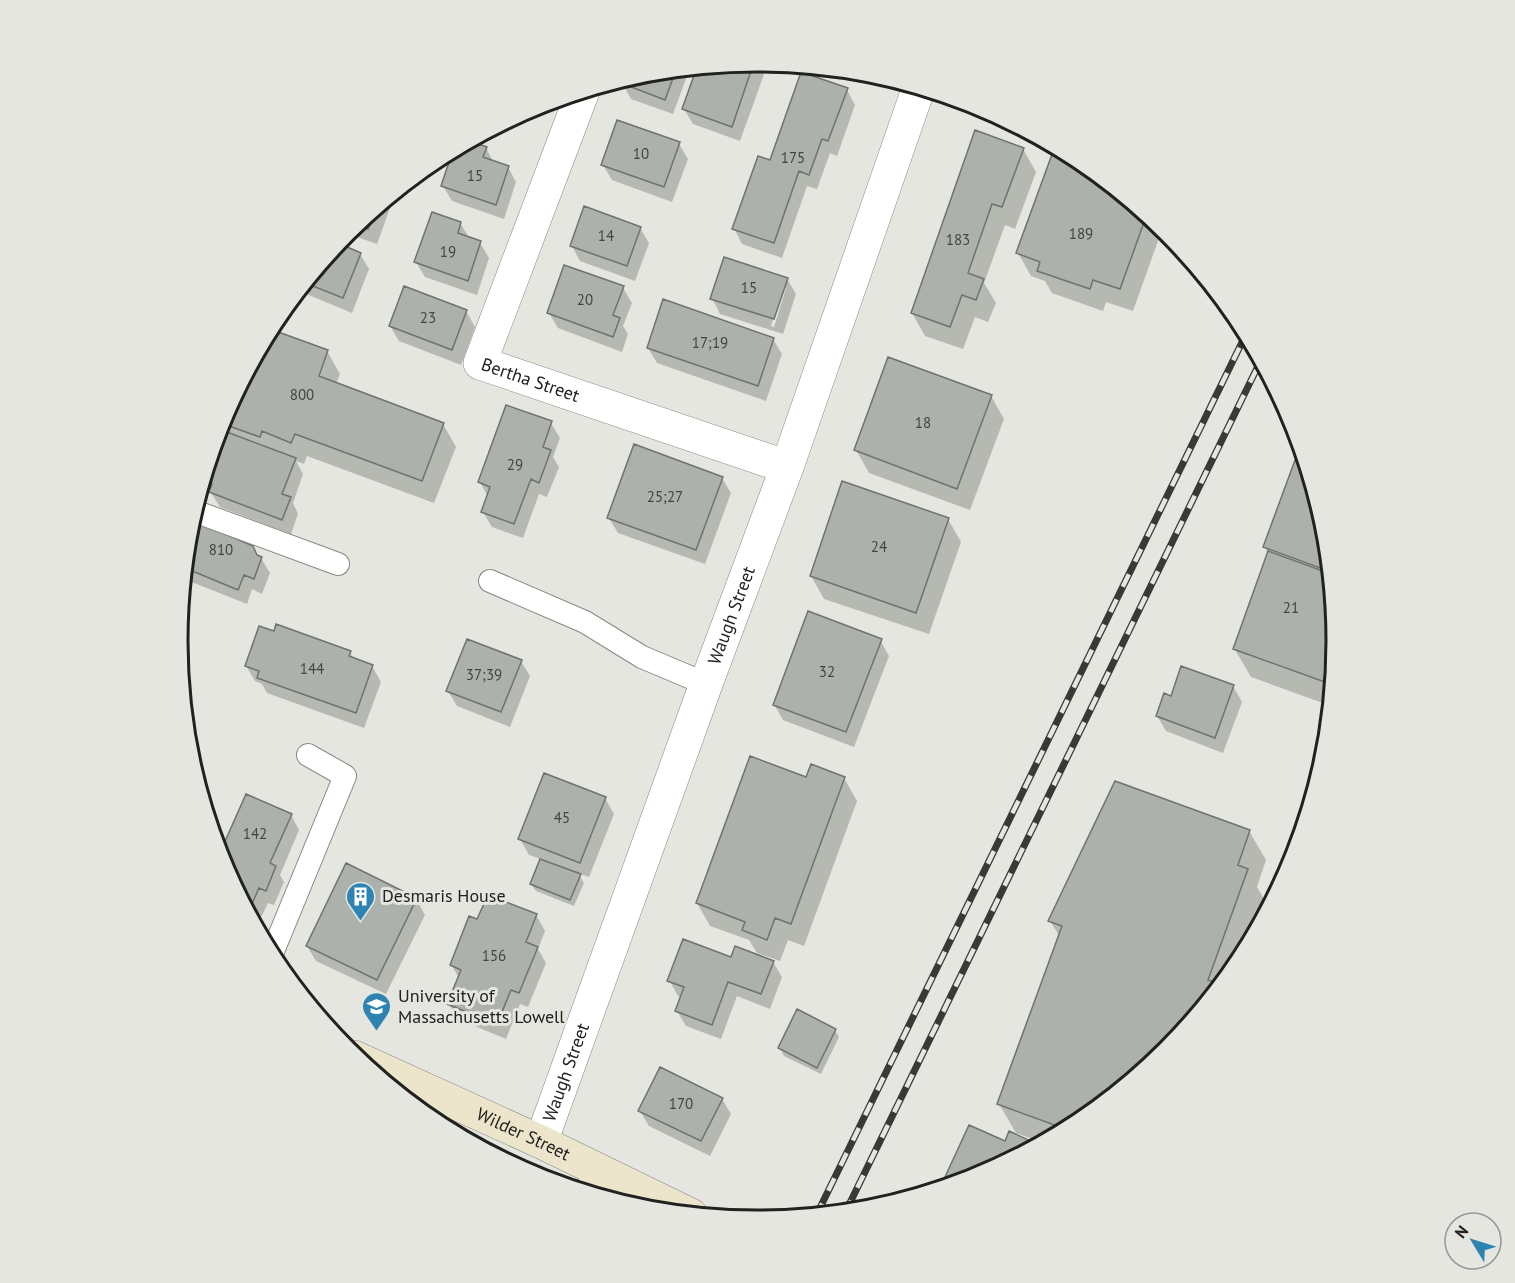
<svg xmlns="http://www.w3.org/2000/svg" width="1515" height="1283" viewBox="0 0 1515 1283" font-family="'PT Sans',sans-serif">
<rect width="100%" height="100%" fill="#e4e6df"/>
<!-- shadow -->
<path fill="#0003" fill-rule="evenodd" d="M 758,62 L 768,63 L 740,141 L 693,124 L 684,109 L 698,67 Z
M 690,68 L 673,114 L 631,99 L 622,83 L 624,79 L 645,73 Z
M 847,90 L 855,105 L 837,156 L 830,153 L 817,189 L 807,186 L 782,258 L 742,244 L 734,228 L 771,162 Z
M 468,142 L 486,148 L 494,163 L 508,167 L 516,182 L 504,219 L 452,201 L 443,186 L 455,149 Z
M 679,144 L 688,159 L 672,202 L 612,180 L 603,165 Z
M 1023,149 L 1036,172 L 1015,229 L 1005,225 L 984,283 L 996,303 L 988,322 L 975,317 L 963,349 L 925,336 L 912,313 Z
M 1080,159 L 1163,227 L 1133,311 L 1106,302 L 1103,311 L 1052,293 L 1045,281 L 1031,276 L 1018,253 Z
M 391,196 L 393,200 L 377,244 L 346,233 Z
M 460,223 L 470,239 L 480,243 L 489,258 L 477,295 L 425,277 L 416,262 Z
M 640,228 L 649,243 L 635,281 L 580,261 L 572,246 Z
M 337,244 L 360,254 L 369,269 L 352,313 L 299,291 Z
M 787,279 L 796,294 L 783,334 L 720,314 L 712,298 ZM 783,288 L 786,288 L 774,327 L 771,326 Z
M 405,288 L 466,311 L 475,327 L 461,365 L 399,341 L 390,326 Z
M 623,288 L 632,303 L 623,326 L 628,334 L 622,352 L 558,328 L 549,313 Z
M 773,339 L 782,354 L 766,401 L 657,363 L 648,348 Z
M 327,351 L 340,374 L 336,384 L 443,424 L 456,447 L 434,503 L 307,456 L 304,464 L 296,461 L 303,474 L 293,503 L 298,514 L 291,534 L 220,507 L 208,488 L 202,485 L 222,419 L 247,372 L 255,375 Z
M 991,396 L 1004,419 L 970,510 L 869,473 L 856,450 Z
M 551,423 L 560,438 L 553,457 L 559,467 L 547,497 L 539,494 L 523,538 L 492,527 L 483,512 L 488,497 L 480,482 Z
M 1301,446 L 1326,529 L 1337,642 L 1331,706 L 1251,677 L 1234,648 L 1268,554 L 1265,547 Z
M 722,478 L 731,493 L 705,564 L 618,533 L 609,518 Z
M 948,519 L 961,542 L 929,634 L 824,599 L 811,576 Z
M 191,521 L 261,558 L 270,573 L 262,594 L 252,589 L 247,604 L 184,579 Z
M 880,640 L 889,656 L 854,747 L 783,720 L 774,704 Z
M 350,652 L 354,660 L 372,666 L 381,682 L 364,728 L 267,693 L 262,684 L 255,681 L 246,666 Z
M 521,661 L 530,676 L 510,727 L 457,706 L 448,691 Z
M 1233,686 L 1242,702 L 1223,753 L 1166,731 L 1157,716 L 1172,697 Z
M 807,778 L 844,778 L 857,801 L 804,946 L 788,940 L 780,961 L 757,953 L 749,940 L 710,926 L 697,903 Z
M 247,796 L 291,815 L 299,830 L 280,875 L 284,882 L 274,905 L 268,903 L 256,928 L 220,858 Z
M 605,798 L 614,814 L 589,877 L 578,873 L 584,883 L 574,906 L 536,891 L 531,884 L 541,859 L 529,855 L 520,839 Z
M 1249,831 L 1266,860 L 1257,887 L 1264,899 L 1240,964 L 1167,1052 L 1079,1124 L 1044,1143 L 1016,1133 L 999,1104 L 1060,937 L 1050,921 Z
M 416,899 L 425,915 L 386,994 L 316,961 L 307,946 Z
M 536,915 L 545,931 L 538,949 L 546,963 L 528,1007 L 520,1004 L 506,1039 L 458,1019 L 449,1004 L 459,978 L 451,964 L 478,921 Z
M 732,958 L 773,962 L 782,977 L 770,1009 L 737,996 L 721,1039 L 686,1026 L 677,1011 L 682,997 L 678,996 L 669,980 Z
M 835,1030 L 839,1037 L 821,1074 L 784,1056 L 780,1048 Z
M 722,1099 L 731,1114 L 710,1156 L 649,1126 L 640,1111 Z
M 1010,1133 L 1038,1146 L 979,1177 L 941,1189 L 1005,1143 Z"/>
<!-- building -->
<path fill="#acb1ab" stroke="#6f736e" stroke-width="1.5" d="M 754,62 L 732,127 L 682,109 L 697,67 Z
M 676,70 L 665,100 L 621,83 L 622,79 L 645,73 Z
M 801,72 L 848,88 L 828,141 L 822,139 L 809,175 L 799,171 L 774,243 L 732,229 L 758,156 L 770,160 Z
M 617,120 L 680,142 L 664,187 L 601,165 Z
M 975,130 L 1024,148 L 1002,207 L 992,204 L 968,273 L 984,279 L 976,300 L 962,295 L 950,327 L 911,313 Z
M 470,141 L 487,147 L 483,157 L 509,166 L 496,205 L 441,186 L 453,150 Z
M 1055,146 L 1080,159 L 1147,214 L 1120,289 L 1093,280 L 1090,289 L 1037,271 L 1040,262 L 1016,253 Z
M 584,206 L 641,227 L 627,266 L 570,246 Z
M 377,207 L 368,229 L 355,225 Z
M 432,212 L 461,222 L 458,233 L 481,241 L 468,281 L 414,262 Z
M 338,243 L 361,253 L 343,298 L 305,283 Z
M 724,257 L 788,278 L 774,319 L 710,299 Z
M 564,265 L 624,286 L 613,315 L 620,318 L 613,337 L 547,313 Z
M 404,286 L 467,310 L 452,350 L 389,326 Z
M 663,299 L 774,338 L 758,386 L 647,348 Z
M 270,329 L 328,350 L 319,376 L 444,423 L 422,481 L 295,434 L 291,443 L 262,431 L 260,437 L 229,426 L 232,417 L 225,414 L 248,370 L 254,373 Z
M 888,357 L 992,395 L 957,489 L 854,450 Z
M 506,405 L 552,421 L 543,447 L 551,450 L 539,483 L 531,479 L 514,524 L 481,512 L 490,487 L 478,482 Z
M 219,429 L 296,458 L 282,494 L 291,497 L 282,520 L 209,492 L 212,484 L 203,481 Z
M 634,444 L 723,477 L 696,550 L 607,518 Z
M 1301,444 L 1326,529 L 1331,572 L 1263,547 Z
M 842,481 L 949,518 L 916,613 L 810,576 Z
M 191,519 L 253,546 L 257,555 L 262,557 L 254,579 L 244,575 L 238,590 L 185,568 Z
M 1268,551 L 1331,574 L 1337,642 L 1333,685 L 1233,649 Z
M 808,611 L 882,639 L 846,732 L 773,705 Z
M 276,624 L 351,651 L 349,656 L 373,665 L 356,713 L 257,678 L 259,671 L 245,666 L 259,626 L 274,631 Z
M 467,639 L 522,660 L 501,712 L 446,691 Z
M 1181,666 L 1234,685 L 1215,738 L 1156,716 L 1164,693 L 1171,696 Z
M 750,756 L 806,777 L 811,764 L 845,777 L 791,924 L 775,918 L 767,940 L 742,930 L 745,922 L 696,903 Z
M 544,773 L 606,797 L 580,863 L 518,839 Z
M 1115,781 L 1250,830 L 1238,865 L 1248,869 L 1208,980 L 1222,985 L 1167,1052 L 1079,1124 L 1068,1130 L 997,1104 L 1062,926 L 1048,921 Z
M 246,794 L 292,814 L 270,863 L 276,866 L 266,891 L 259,888 L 248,913 L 219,855 Z
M 540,859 L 581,874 L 570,900 L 530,884 Z
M 346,863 L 417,898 L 377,980 L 306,946 Z
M 488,895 L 537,914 L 526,942 L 538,947 L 519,993 L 511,990 L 497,1024 L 447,1004 L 461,970 L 450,965 L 469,916 L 477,919 Z
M 683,939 L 731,957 L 735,946 L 774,961 L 761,994 L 728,982 L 712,1025 L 675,1011 L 684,987 L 667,981 Z
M 797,1009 L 836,1029 L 817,1068 L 778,1048 Z
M 660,1067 L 723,1098 L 701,1141 L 638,1111 Z
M 969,1125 L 1005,1141 L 1009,1131 L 1039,1145 L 979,1177 L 939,1190 Z"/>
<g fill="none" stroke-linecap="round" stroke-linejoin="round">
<defs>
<path id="lane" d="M 194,511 L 338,564
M 490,581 L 585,622 L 642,657 L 706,684
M 271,956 L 345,776 L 308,755
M 585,1192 L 597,1169"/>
<g id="street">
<path id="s1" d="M 583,91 L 480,363 L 787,467"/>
<path id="s2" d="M 541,1142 L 706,684 L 787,467 L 919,87"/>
</g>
<g id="secondary">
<path id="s3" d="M 354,1057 L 541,1142 L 691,1215"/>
</g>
</defs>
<!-- lane casing -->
<use href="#lane" stroke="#878982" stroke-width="24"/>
<!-- street casing -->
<use href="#street" stroke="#878982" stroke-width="34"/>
<!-- secondary casing -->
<use href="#secondary" stroke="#878982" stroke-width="34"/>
<!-- lane -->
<use href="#lane" stroke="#fff" stroke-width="22"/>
<!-- street -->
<use href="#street" stroke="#fff" stroke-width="33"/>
<!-- secondary -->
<use href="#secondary" stroke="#ece5cc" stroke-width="33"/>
<defs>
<path id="rail" d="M 845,1213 L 1261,360
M 816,1216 L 1247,332"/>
</defs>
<!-- rail casing -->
<use href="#rail" stroke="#393936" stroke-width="7"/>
<!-- rail -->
<use href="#rail" stroke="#e4e6df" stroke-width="4.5" stroke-dasharray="14" stroke-linecap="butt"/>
</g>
<!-- icons -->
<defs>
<symbol id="building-pin" viewBox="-11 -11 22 30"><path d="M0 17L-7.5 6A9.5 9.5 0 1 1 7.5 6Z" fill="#2d83b2" stroke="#e4e6df"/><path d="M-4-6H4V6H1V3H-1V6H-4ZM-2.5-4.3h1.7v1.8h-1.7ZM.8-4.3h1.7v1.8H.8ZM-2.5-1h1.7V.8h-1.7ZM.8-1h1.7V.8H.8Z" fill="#fff"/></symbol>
<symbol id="university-pin" viewBox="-11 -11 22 30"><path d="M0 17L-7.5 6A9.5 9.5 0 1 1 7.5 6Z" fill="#2d83b2" stroke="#e4e6df"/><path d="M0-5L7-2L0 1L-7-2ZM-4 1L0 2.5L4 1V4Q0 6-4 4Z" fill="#fff"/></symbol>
</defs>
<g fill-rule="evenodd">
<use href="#building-pin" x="344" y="880" width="33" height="45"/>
<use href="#university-pin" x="360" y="990" width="33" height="45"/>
</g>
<g text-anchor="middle" stroke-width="6" stroke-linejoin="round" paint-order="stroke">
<!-- number labels -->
<g font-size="15" fill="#444542">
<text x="641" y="159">10</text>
<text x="793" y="163">175</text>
<text x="475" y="181">15</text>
<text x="1081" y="239">189</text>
<text x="606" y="241">14</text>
<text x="958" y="245">183</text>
<text x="448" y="257">19</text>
<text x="749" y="293">15</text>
<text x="585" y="305">20</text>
<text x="428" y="323">23</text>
<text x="710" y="348">17;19</text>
<text x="302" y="400">800</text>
<text x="923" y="428">18</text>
<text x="515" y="470">29</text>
<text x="665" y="502">25;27</text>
<text x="879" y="552">24</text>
<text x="221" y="555">810</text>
<text x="1291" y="613">21</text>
<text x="312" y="674">144</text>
<text x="827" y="677">32</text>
<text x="484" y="680">37;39</text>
<text x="562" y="823">45</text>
<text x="255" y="839">142</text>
<text x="494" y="961">156</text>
<text x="681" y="1109">170</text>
</g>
<!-- street labels -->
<g font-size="18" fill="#21211f" stroke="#e4e6df">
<text dy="6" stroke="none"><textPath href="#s1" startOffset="344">Bertha Street</textPath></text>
<text dy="6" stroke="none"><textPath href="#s2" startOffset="560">Waugh Street</textPath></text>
<text dy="6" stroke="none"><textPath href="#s2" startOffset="74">Waugh Street</textPath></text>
<text dy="6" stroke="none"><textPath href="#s3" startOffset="186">Wilder Street</textPath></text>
</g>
<!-- poi labels -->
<g font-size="18" fill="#21211f" stroke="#e4e6df" text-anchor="start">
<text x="382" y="902">Desmaris House</text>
<text x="398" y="1002">University of<tspan x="398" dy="21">Massachusetts Lowell</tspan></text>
</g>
</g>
<!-- crop -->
<path d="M0 0H1515V1283H0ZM188 641a569 569 0 1 1 1138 0a569 569 0 1 1-1138 0Z" fill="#e4e6df" fill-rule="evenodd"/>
<path fill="none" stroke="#21211f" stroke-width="3" d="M188 641a569 569 0 1 1 1138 0a569 569 0 1 1-1138 0Z"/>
<!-- north arrow -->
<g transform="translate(1473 1241) rotate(308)"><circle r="28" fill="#e4e6df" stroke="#969792" stroke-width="1.5"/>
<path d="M0-4.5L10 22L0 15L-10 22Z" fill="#2d83b2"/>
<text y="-9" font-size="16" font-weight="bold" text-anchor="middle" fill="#21211f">N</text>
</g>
</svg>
